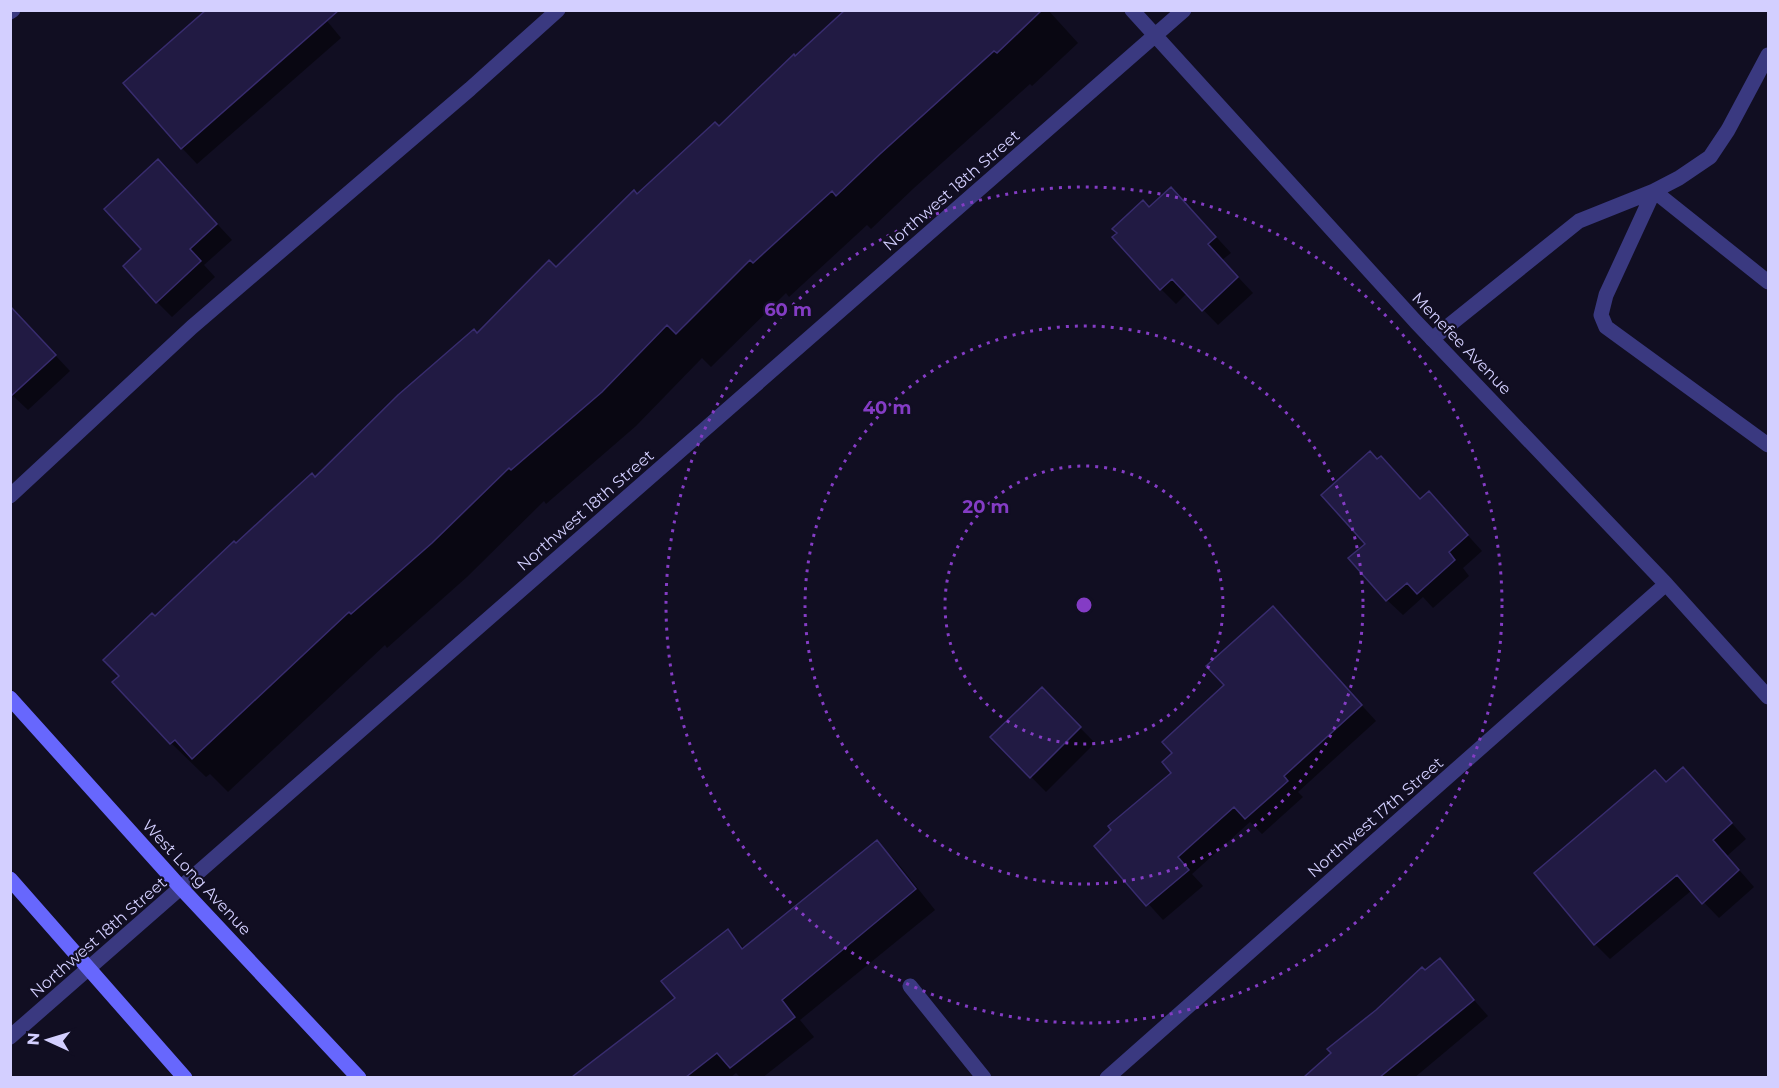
<svg xmlns="http://www.w3.org/2000/svg" width="1779" height="1088" viewBox="0 0 1779 1088" font-family="Montserrat,sans-serif">
<rect width="100%" height="100%" fill="#110e22"/>
<!-- shadow -->
<path fill="#0007" d="M 318,10 L 341,38 L 197,164 L 182,148 Z
M 847,10 L 1048,10 L 1078,43 L 1032,86 L 1030,84 L 914,188 L 871,229 L 867,225 L 789,297 L 786,293 L 711,367 L 702,358 L 636,426 L 546,504 L 544,501 L 467,577 L 387,648 L 385,645 L 228,792 L 210,774 L 206,777 L 171,743 L 121,676 L 155,618 L 477,334 L 719,128 Z
M 174,177 L 232,240 L 204,265 L 215,277 L 172,317 L 157,302 L 143,249 Z
M 1186,204 L 1231,253 L 1222,260 L 1253,293 L 1218,325 L 1187,293 L 1176,304 L 1161,289 L 1150,209 Z
M 10,307 L 70,371 L 28,410 L 10,393 Z
M 1421,500 L 1444,509 L 1482,551 L 1463,568 L 1469,576 L 1433,608 L 1423,597 L 1403,615 L 1387,600 Z
M 1273,608 L 1376,721 L 1298,792 L 1303,797 L 1262,834 L 1250,822 L 1192,874 L 1203,886 L 1163,920 L 1096,846 L 1174,773 L 1174,754 L 1226,685 Z
M 1042,689 L 1095,743 L 1046,792 L 992,737 Z
M 1683,769 L 1746,839 L 1727,856 L 1754,887 L 1719,918 L 1692,890 L 1610,959 L 1595,944 L 1666,784 Z
M 876,842 L 896,861 L 935,910 L 800,1020 L 814,1037 L 762,1078 L 741,1078 L 736,1073 L 730,1078 L 605,1078 L 593,1063 L 677,999 L 728,931 L 745,949 Z
M 1439,960 L 1488,1016 L 1414,1078 L 1335,1078 L 1322,1063 Z"/>
<!-- building -->
<path fill="#211a43" stroke="#382c6e" stroke-width="1.5" d="M 206,10 L 339,10 L 181,149 L 123,83 Z
M 845,10 L 1042,10 L 997,53 L 994,51 L 880,154 L 836,196 L 832,191 L 753,263 L 750,260 L 676,334 L 667,325 L 602,392 L 511,470 L 509,468 L 432,543 L 351,614 L 349,612 L 192,759 L 175,740 L 170,744 L 112,682 L 119,676 L 103,660 L 152,613 L 155,616 L 234,541 L 236,543 L 312,473 L 315,477 L 398,395 L 474,329 L 477,333 L 549,260 L 556,267 L 634,190 L 637,194 L 715,122 L 719,126 L 794,54 L 795,56 Z
M 158,159 L 217,224 L 190,249 L 201,261 L 156,303 L 123,266 L 141,249 L 104,209 Z
M 1171,187 L 1216,237 L 1208,244 L 1238,277 L 1202,311 L 1172,279 L 1160,290 L 1112,237 L 1117,233 L 1112,229 L 1143,200 L 1149,207 Z
M 10,306 L 56,355 L 10,397 Z
M 1370,451 L 1377,459 L 1381,456 L 1420,499 L 1429,491 L 1468,535 L 1449,552 L 1455,560 L 1417,594 L 1407,583 L 1386,601 L 1348,558 L 1365,544 L 1321,495 Z
M 1273,606 L 1362,705 L 1284,776 L 1288,781 L 1245,819 L 1234,807 L 1178,857 L 1189,870 L 1146,906 L 1094,846 L 1111,830 L 1108,826 L 1171,773 L 1162,762 L 1172,753 L 1162,742 L 1224,685 L 1206,666 Z
M 1042,687 L 1081,727 L 1030,778 L 990,737 Z
M 1683,767 L 1732,823 L 1713,840 L 1739,870 L 1702,904 L 1677,875 L 1594,945 L 1534,873 L 1655,770 L 1666,782 Z
M 877,840 L 916,889 L 782,1000 L 795,1017 L 730,1068 L 717,1053 L 686,1077 L 572,1077 L 675,998 L 661,981 L 728,929 L 742,949 Z
M 1440,958 L 1474,1000 L 1380,1077 L 1304,1077 L 1331,1053 L 1327,1049 L 1376,1010 L 1422,967 L 1425,970 Z"/>
<g fill="none" stroke-linecap="round" stroke-linejoin="round">
<!-- service -->
<path stroke="#3a3980" stroke-width="15" d="M 1768,282 L 1654,191 L 1606,295 L 1601,315 L 1606,327 L 1768,445
M 1432,339 L 1579,221 L 1654,191 L 1679,178 L 1710,157 L 1728,130 L 1768,55
M 10,496 L 192,327 L 470,89 L 558,10
M 910,986 L 984,1078"/>
<!-- minor -->
<path stroke="#3a3980" stroke-width="15" d="M 1132,10 L 1416,322 L 1666,584 L 1768,697
M 10,12 L 13,10
M 10,1037 L 1184,10
M 1107,1078 L 1666,584"/>
<!-- secondary -->
<path stroke="#6767fd" stroke-width="15" d="M 10,698 L 181,888 L 359,1078
M 10,879 L 185,1078"/>
</g>
<!-- distance rings -->
<g fill="none" stroke="#843cc5" stroke-width="3" stroke-dasharray="3 6">
<circle cx="1084" cy="605" r="139"/>
<circle cx="1084" cy="605" r="279"/>
<circle cx="1084" cy="605" r="418"/>
</g>
<g text-anchor="middle" stroke-width="4.5" stroke-linejoin="round" paint-order="stroke">
<!-- street labels -->
<g font-size="16" fill="#d3cfff" stroke="#110e22">
<text transform="translate(951 190) rotate(-41)" y="6">Northwest 18th Street</text>
<text transform="translate(1462 343) rotate(46)" y="6">Menefee Avenue</text>
<text transform="translate(585 510) rotate(-41)" y="6">Northwest 18th Street</text>
<text transform="translate(1375 817) rotate(-41)" y="6">Northwest 17th Street</text>
<text transform="translate(197 877) rotate(47)" y="6">West Long Avenue</text>
<text transform="translate(98 937) rotate(-41)" y="6">Northwest 18th Street</text>
</g>
</g>
<circle cx="1084" cy="605" r="9" fill="#843cc5" stroke="#110e22" stroke-width="3"/>
<g font-size="18" text-anchor="middle" font-weight="bold" fill="#843cc5" stroke="#110e22" stroke-width="4.5" stroke-linejoin="round" paint-order="stroke">
<text x="788" y="316">60 m</text>
<text x="887" y="414">40 m</text>
<text x="986" y="513">20 m</text>
</g>
<!-- border -->
<rect width="1779" height="1088" fill="none" stroke="#d3cfff" stroke-width="24"/>
<!-- north arrow -->
<g transform="translate(48 1040) rotate(274)" stroke="#110e22" stroke-width="4.5" paint-order="stroke">
<path d="M0-4.5L10 22L0 15L-10 22Z" fill="#d3cfff"/>
<text y="-9" font-size="16" font-weight="bold" text-anchor="middle" fill="#d3cfff">N</text>
</g>
</svg>
